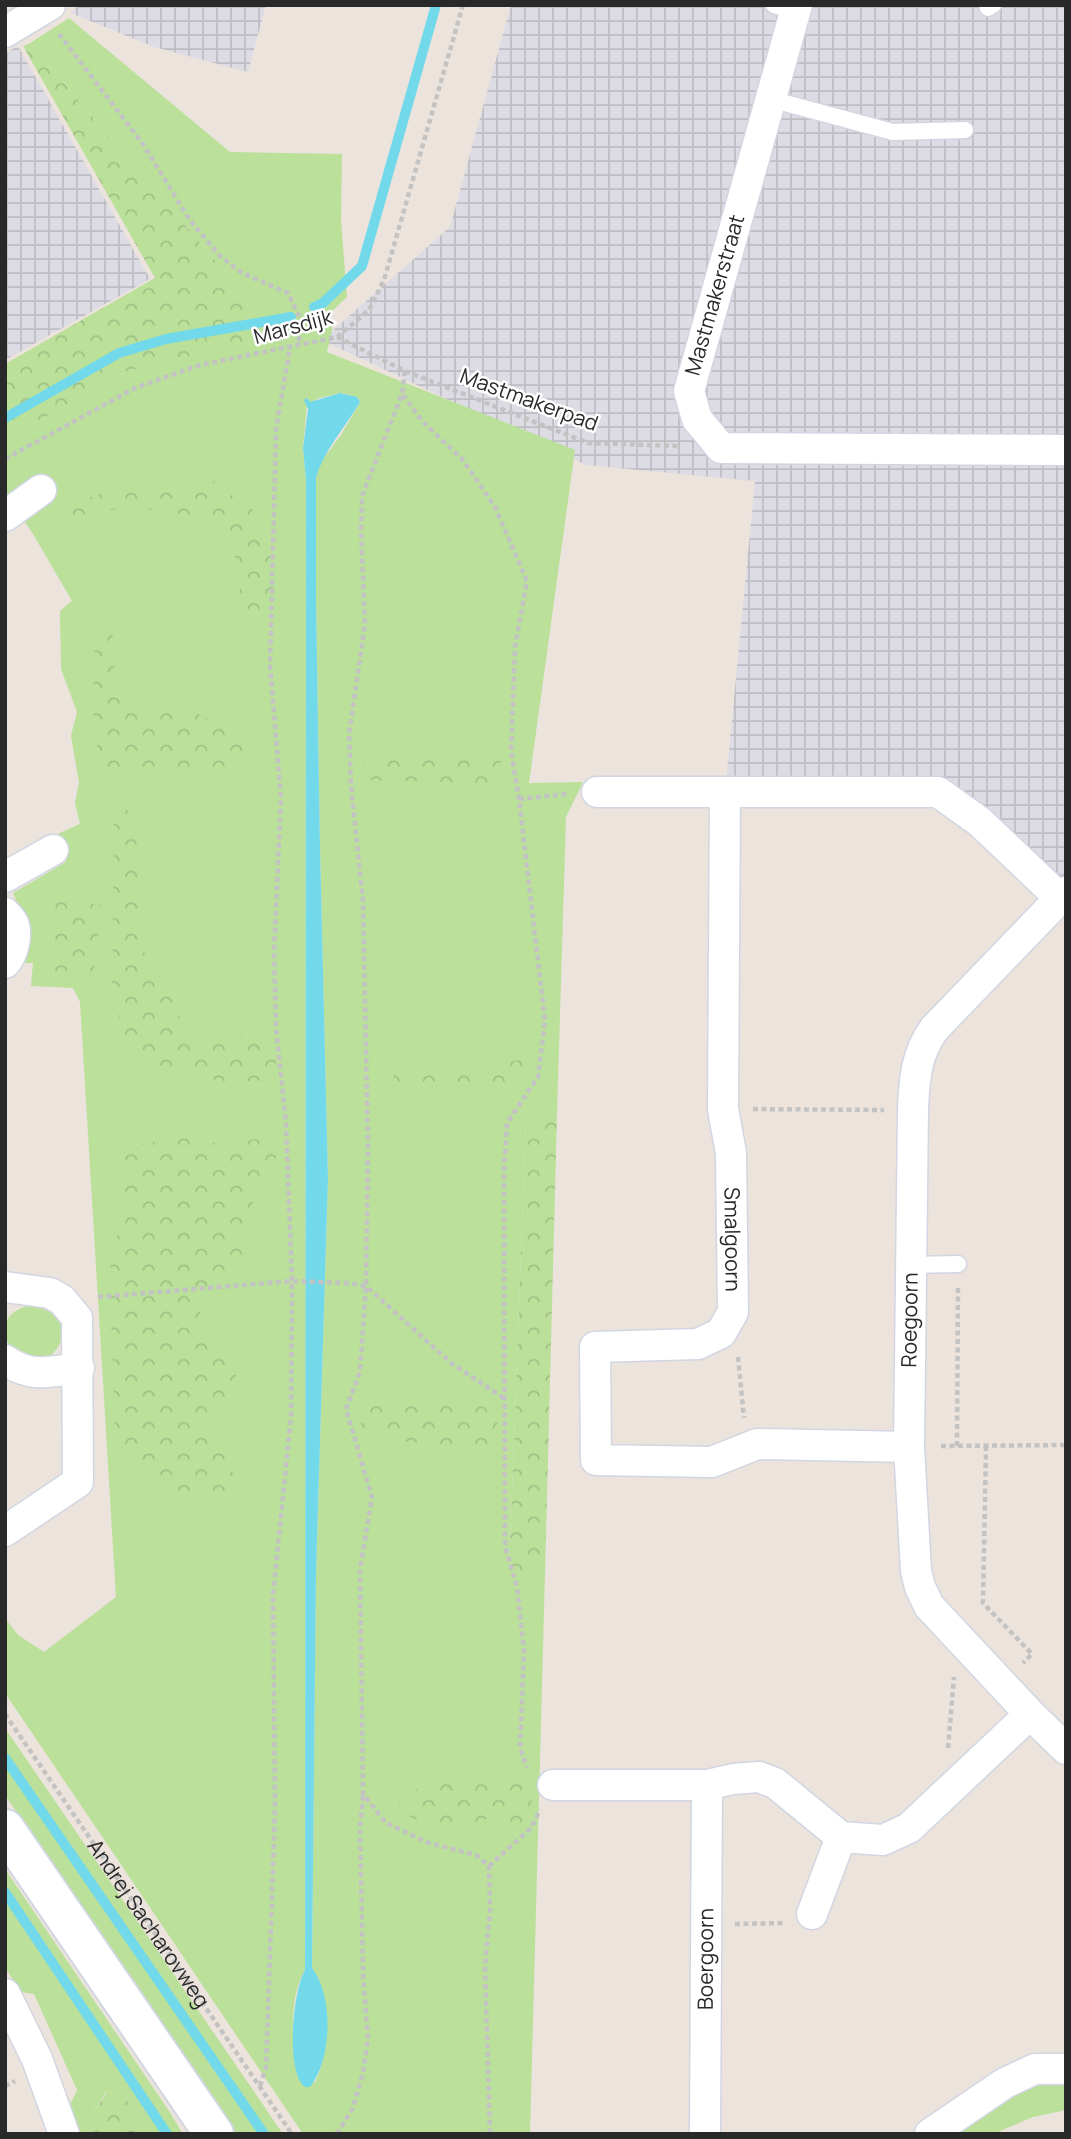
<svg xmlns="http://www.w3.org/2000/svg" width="1071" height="2139" viewBox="0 0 1071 2139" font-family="Manrope,sans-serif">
<defs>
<pattern id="industrial-grid" width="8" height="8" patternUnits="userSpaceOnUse" patternTransform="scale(1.75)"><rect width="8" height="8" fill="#dddce4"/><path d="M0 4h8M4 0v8" fill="none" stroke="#bebdc4"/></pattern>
<pattern id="forest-crowns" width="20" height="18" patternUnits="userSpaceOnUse" patternTransform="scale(1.75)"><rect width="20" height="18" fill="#bae09a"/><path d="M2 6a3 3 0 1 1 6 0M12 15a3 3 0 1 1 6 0" fill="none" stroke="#a0c085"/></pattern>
</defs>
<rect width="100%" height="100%" fill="#ebe3dc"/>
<!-- industrial -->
<path fill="url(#industrial-grid)" d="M 79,5 L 266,5 L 248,72 L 154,47 L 71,13 Z
M 511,5 L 1066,5 L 1066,892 L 938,792 L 725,792 L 755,481 L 586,465 L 322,340 L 450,227 Z
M 18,46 L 150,279 L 5,360 L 5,53 Z"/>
<!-- grass -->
<path fill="#bae09a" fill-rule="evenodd" d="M 69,18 L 230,152 L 342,154 L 341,220 L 347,297 L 312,330 L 333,326 L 327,352 L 575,450 L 529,783 L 583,782 L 566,817 L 557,1114 L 526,1120 L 509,1573 L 545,1573 L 530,2134 L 303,2134 L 5,1693 L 5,1618 L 18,1635 L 44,1652 L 116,1597 L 80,1002 L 73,988 L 31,986 L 33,963 L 25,963 L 27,927 L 13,893 L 66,862 L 55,835 L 80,824 L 75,803 L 79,783 L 71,736 L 77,712 L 61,669 L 60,611 L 72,601 L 33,534 L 10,499 L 5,501 L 5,440 L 127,371 L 262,338 L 242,292 L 30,43 ZM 340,393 L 357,397 L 360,402 L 341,435 L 320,463 L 316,477 L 316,601 L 320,847 L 328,1178 L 316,1574 L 312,1968 C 333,1995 330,2053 315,2082 L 298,2077 C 292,2047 288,1998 305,1970 L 306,480 L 303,448 L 307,404 L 319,398 Z
M 27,1306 C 65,1308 76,1338 44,1361 C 28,1361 13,1351 5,1338 C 5,1318 8,1313 27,1306 Z
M 5,1728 L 283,2134 L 236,2134 L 5,1795 Z
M 5,1869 L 169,2111 L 183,2134 L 146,2134 L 121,2089 L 105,2093 L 90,2118 L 94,2134 L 73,2134 L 68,2109 L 77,2090 L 34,1994 L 20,1992 L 5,1967 Z
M 1036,2083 L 1066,2083 L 1066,2110 L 1033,2117 L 993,2134 L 953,2134 L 1012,2094 Z"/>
<!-- forest -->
<path fill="url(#forest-crowns)" d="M 30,43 L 242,292 L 262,338 L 127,371 L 5,440 L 5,364 L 155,278 L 23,46 Z
M 210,479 L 254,511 L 269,545 L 274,591 L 255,616 L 240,612 L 240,571 L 229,541 L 209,521 L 173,512 L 128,507 L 68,517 L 63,504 L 81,501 L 119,486 L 178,485 Z
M 112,624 L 115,673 L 136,712 L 151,718 L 183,706 L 223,727 L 245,744 L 249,763 L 235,777 L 187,771 L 147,774 L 105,772 C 88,731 93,684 95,641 Z
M 363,753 L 501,761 L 502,784 L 366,780 Z
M 114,810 L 134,810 L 146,974 L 178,995 L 180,1028 L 214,1041 L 259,1029 L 275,1045 L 276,1064 L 267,1080 L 234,1083 L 185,1075 L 140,1058 L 124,1033 L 112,995 Z
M 56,901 L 101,905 L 93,982 L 48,977 Z
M 533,1057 L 532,1075 L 515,1088 L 469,1083 L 393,1083 L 394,1072 L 480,1068 Z
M 557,1114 L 545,1573 L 509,1574 L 526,1119 Z
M 177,1137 C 195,1140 216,1145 235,1143 C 249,1141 260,1137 275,1139 L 281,1150 L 262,1179 L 244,1226 L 241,1264 L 223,1273 L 199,1303 L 201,1326 L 219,1336 L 237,1364 L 235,1387 L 219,1404 L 211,1423 L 218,1442 L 229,1461 L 235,1479 L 231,1496 L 219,1502 L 178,1496 L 155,1472 L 125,1466 L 116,1450 L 110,1288 L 110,1269 L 123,1210 L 122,1163 L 129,1145 L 149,1143 Z
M 398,1399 L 440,1400 L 499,1409 L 494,1450 L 401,1441 L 363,1434 L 359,1415 L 364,1401 Z
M 462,1775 L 508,1777 L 532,1789 L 531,1824 L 507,1826 L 490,1818 L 452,1828 L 423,1823 L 399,1811 L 400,1795 L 436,1782 Z
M 121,2089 L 146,2134 L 94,2134 L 90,2118 L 106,2093 Z"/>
<!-- water -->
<path fill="#72d9ea" d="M 340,393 L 357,397 L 360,402 C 346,426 323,452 316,478 L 316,601 L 320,847 L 328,1178 L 316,1574 L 312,1968 C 334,1996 332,2060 310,2087 L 305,2087 C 285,2072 293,1990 305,1970 L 306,480 L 303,448 L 308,409 L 304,400 L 307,398 L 310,402 Z"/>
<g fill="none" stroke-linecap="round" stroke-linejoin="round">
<!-- stream -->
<path stroke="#72d9ea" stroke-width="10" d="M 314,307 L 323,303 L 362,266 L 436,5
M 5,418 L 119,353 L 166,339 L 291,317
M 5,1758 L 264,2134
M 5,1892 L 167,2134"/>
<defs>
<path id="lane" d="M 774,5 L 795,12
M 988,8 L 993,5
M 770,99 L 893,132 L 965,130
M 911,1265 L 958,1264"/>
<g id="street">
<path d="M 797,5 L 689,391 L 697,419 L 721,448 L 1066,450"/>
<path d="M 5,32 L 50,5"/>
<path d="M 5,516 L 41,490"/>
<path d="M 597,792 L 938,792 L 980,822 L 1060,898"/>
<path id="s2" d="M 725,792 L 723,1109 L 731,1153 L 733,1312 L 721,1333 L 698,1344 L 595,1347 L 596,1460 L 712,1462 L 757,1444 L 909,1447"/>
<path d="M 5,877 L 53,850"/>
<path d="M 1066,892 L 934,1029 C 916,1054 914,1080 913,1110 L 909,1447 L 916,1571 L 920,1587 L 929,1606 L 1030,1714 L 1066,1749"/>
<path d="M 5,913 C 8,916 11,919 13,923 C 18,934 13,955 5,963"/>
<path d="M 5,1287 L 50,1293 L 62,1300 L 77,1318 L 78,1482 L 5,1531"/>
<path d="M 5,1360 C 31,1378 49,1372 79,1368"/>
<path d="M 553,1785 L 707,1785"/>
<path d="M 812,1914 L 841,1837"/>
<path d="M 5,1994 L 37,2059 L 64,2134"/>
<path id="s3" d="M 705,2134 L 707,1785 L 733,1779 L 759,1777 L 775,1783 L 841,1837 L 883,1840 L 909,1828 L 1030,1714"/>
<path d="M 930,2134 L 1005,2083 L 1035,2069 L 1066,2069"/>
</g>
<path id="secondary" d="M 5,1829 L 214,2134"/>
</defs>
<!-- lane casing -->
<use href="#lane" stroke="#d1d6e2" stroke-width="19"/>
<!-- street casing -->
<use href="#street" stroke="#d1d6e2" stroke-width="33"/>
<!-- secondary casing -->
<use href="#secondary" stroke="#d1d6e2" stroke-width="42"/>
<!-- path -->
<g stroke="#c3c3c3" stroke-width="4.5" stroke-dasharray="5 3.5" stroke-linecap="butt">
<path d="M 59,34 L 143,144 L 189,219 L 219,255 L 242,273 L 288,293 L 302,322 L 298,346"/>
<path d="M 337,337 L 405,371 L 588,443 L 678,446"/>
<path d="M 405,371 L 402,394 L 362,496 L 361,531 L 365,624 L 349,734 L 351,785 L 363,901 L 368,1147 L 366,1286 L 360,1372 L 346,1409 L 372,1497 L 360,1569 L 363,1794 L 386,1823 L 429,1843 L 476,1855 L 489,1866 L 490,1911 L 485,1966 L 490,2134"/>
<path d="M 403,395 L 423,422 L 463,460 L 495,507 L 527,581 L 515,647 L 511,751 L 519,799 L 545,1021 L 538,1077 L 507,1123 L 504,1171 L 505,1546 L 517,1587 L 524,1651 L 520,1748 L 527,1768"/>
<path d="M 5,459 L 135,388 L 200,365 L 337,337 L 369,310 L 384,280 L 463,5"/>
<path d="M 519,799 L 567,794"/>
<path d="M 753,1109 L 884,1110"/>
<path d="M 98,1297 L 292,1281 L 347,1283 L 366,1286 L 451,1363 L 505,1399"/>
<path d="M 738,1357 L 744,1418"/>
<path d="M 941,1446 L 1066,1445"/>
<path d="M 957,1446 L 958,1286"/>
<path d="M 986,1446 L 983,1603 L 1032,1654 L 1023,1663"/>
<path id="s1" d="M 5,1714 L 292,2134"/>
<path d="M 948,1748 L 954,1677"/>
<path d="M 489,1866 L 531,1828 L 540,1810"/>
<path d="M 735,1924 L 785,1923"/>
<path d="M 5,2086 L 15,2081"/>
<path d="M 260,2086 L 266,2068 L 275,1808 L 273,1596 L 291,1416 L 292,1281 L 286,1123 L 276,1027 L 274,952 L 281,798 L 270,665 L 276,429 L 290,347"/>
<path d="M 337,2134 L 353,2108 L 363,2073 L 368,2038 L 363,1974 L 360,1827 L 363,1795"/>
</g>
<!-- lane -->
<use href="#lane" stroke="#fff" stroke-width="16"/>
<!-- street -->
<use href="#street" stroke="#fff" stroke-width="30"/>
<!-- secondary -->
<use href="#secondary" stroke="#fff" stroke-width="38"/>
</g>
<g text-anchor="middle" stroke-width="5" stroke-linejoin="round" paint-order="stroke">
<!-- street labels -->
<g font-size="21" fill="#292929" stroke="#fff">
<text transform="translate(715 295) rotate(-74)" y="7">Mastmakerstraat</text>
<text transform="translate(293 327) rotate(-15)" y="7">Marsdijk</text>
<text transform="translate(529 400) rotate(20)" y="7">Mastmakerpad</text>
<text dy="7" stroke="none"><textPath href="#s2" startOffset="448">Smalgoorn</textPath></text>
<text transform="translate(910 1320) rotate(-89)" y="7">Roegoorn</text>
<text dy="7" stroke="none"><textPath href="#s1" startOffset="254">Andrej Sacharovweg</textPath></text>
<text dy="7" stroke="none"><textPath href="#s3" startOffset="175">Boergoorn</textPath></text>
</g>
</g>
<!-- border -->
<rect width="1071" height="2139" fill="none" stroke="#292929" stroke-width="14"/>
</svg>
